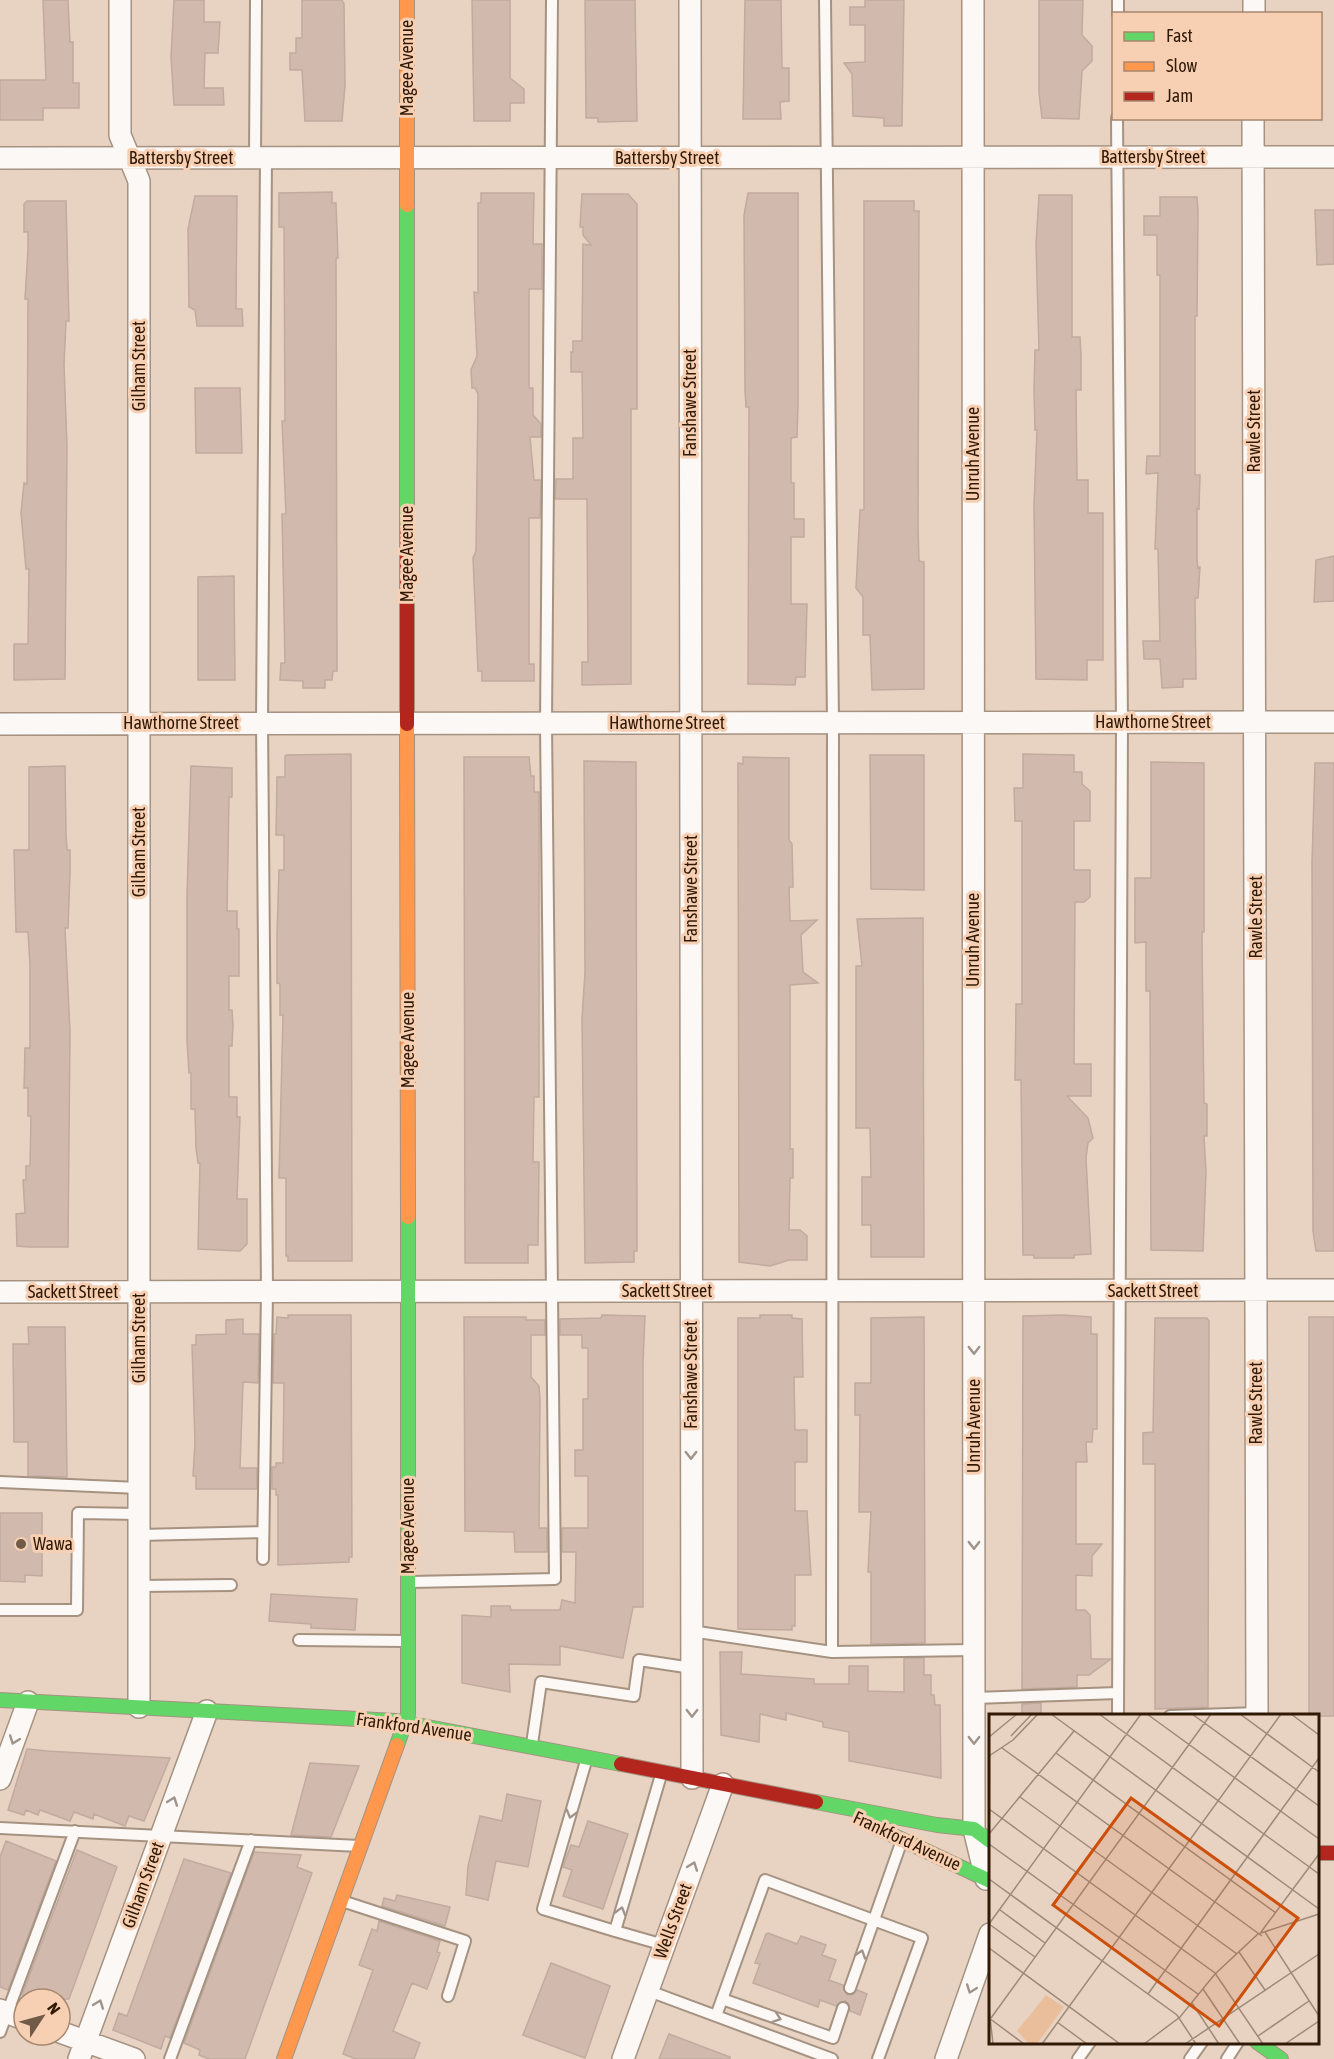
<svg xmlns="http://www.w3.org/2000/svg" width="1334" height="2059" viewBox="0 0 1334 2059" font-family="'Asap Condensed',sans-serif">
<rect width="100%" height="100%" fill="#e8d3c3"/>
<!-- building -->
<path fill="#d1b9ad" stroke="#c1aa9e" stroke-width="1.5" d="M 43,0 L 68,0 L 70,42 L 73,42 L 73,83 L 79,83 L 79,108 L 43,108 L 43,120 L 0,120 L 0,80 L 46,80 Z
M 174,0 L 204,0 L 204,22 L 220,22 L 218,53 L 205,53 L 204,88 L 223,88 L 224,105 L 174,105 L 171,57 Z
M 302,0 L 342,0 L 344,4 L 345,85 L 342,121 L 305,121 L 302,70 L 290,70 L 290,53 L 296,53 L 296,38 L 302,38 Z
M 472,0 L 510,0 L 510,78 L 524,89 L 524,103 L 510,103 L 510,121 L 474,121 Z
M 585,0 L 635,0 L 637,121 L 598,122 L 598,118 L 586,118 Z
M 745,0 L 781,0 L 782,68 L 789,68 L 789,101 L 780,102 L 781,119 L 743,119 Z
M 865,0 L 904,0 L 902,126 L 884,126 L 884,118 L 853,116 L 852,74 L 844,63 L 865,62 L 865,25 L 850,25 L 850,7 L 865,7 Z
M 1039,0 L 1083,0 L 1082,35 L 1092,46 L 1092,61 L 1082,71 L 1079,119 L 1042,118 L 1039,93 Z
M 332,192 L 332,203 L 336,203 L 338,258 L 336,258 L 337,671 L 333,671 L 332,680 L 325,680 L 325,688 L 303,688 L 303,681 L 280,680 L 281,663 L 285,663 L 282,514 L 286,514 L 282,421 L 285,421 L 284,227 L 279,227 L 279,193 Z
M 481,193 L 534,193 L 533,244 L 542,244 L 542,289 L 529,289 L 529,388 L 533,388 L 533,415 L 541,424 L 541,437 L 530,437 L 534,480 L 541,480 L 540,518 L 529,518 L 529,664 L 534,664 L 534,681 L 482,681 L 482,671 L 478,671 L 473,558 L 476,551 L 478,394 L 475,388 L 472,388 L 471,370 L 477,356 L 474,292 L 478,293 L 478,203 L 481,203 Z
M 748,193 L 798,193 L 798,405 L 797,437 L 791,438 L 791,483 L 794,483 L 794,519 L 804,519 L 804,537 L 791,537 L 791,604 L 807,604 L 805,677 L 796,677 L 795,685 L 748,684 L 749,407 L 746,407 L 745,390 L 744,215 Z
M 582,194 L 628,194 L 637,204 L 637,409 L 631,409 L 631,684 L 582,685 L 582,662 L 588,662 L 587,499 L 555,499 L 556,479 L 573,479 L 573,438 L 583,438 L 582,372 L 571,372 L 571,352 L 573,352 L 573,341 L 582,341 L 583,244 L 591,245 L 583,235 L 583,227 L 580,227 Z
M 1039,195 L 1072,195 L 1072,337 L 1080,337 L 1081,355 L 1081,390 L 1076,390 L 1077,480 L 1088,480 L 1088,513 L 1103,513 L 1103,660 L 1087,660 L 1087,680 L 1036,679 L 1034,505 L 1037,430 L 1035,430 L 1034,390 L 1035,350 L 1039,350 L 1036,244 Z
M 195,196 L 237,196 L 236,309 L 242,309 L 243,326 L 197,326 L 195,310 L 189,307 L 188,229 Z
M 1160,197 L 1197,197 L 1198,211 L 1197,316 L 1195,316 L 1195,475 L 1200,475 L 1199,509 L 1197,508 L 1197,559 L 1198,568 L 1200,567 L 1198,598 L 1195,598 L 1196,679 L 1183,679 L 1183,687 L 1162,688 L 1160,659 L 1144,659 L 1143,641 L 1160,641 L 1158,549 L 1155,549 L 1158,473 L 1146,474 L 1147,456 L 1160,456 L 1160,275 L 1157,275 L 1157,235 L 1144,235 L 1144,216 L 1160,216 Z
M 27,201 L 66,201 L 69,321 L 66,321 L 64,365 L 67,446 L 65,679 L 14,680 L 14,644 L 28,644 L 29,569 L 26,569 L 21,513 L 24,483 L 27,484 L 28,299 L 25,299 L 28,249 L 28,232 L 24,232 L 24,204 Z
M 864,201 L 914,201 L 914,211 L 919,211 L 918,526 L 919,561 L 924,562 L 924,689 L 872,690 L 870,635 L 863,635 L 863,597 L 856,588 L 860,510 L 864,510 Z
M 1315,210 L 1334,210 L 1334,264 L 1317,265 Z
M 195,388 L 240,388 L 242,453 L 196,453 Z
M 1334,556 L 1334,601 L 1314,602 L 1316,560 Z
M 234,576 L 235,680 L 198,680 L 198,577 Z
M 351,754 L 352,1261 L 288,1261 L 288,1256 L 286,1256 L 286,1178 L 279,1178 L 283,1015 L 280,1015 L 280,984 L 277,983 L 277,934 L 279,870 L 284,870 L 284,835 L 276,835 L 277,777 L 285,777 L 285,756 L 287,755 Z
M 1023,754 L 1074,755 L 1074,772 L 1082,772 L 1082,784 L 1090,791 L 1090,821 L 1074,821 L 1074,870 L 1090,870 L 1090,897 L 1084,902 L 1075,902 L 1074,1064 L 1091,1064 L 1091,1096 L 1067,1096 L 1088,1118 L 1093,1138 L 1088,1143 L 1086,1158 L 1091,1254 L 1074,1255 L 1074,1258 L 1034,1258 L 1034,1255 L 1023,1255 L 1021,1080 L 1015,1080 L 1016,1004 L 1022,1004 L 1022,821 L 1015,821 L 1014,788 L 1023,788 Z
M 870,755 L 924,755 L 924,890 L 871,889 Z
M 464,757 L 529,757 L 531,776 L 534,776 L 534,792 L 539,792 L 539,1097 L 534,1097 L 533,1162 L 539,1162 L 538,1245 L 528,1245 L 528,1263 L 465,1263 Z
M 743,757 L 789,758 L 789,840 L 792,844 L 793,887 L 789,887 L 790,921 L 817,920 L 801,935 L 803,972 L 818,983 L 790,985 L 790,1149 L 793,1149 L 793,1178 L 790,1178 L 789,1230 L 800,1230 L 807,1236 L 807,1260 L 789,1260 L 770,1266 L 739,1262 L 738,786 L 738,763 L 743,764 Z
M 584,761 L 636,762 L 637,1251 L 634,1251 L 634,1262 L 585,1263 L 582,1019 L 585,972 Z
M 1151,762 L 1204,763 L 1204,932 L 1202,932 L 1202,942 L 1204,1103 L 1207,1104 L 1207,1136 L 1204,1136 L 1206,1172 L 1203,1251 L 1151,1250 L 1150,991 L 1146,991 L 1146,942 L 1135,943 L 1135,878 L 1151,878 Z
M 1315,763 L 1334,763 L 1334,1251 L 1316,1251 L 1313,1231 L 1312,862 Z
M 65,766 L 66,833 L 67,850 L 70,850 L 70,873 L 68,928 L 65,928 L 70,1031 L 68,1247 L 29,1247 L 17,1246 L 16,1214 L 25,1213 L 23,1180 L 26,1180 L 26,1166 L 30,1166 L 31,1116 L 28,1116 L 28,1088 L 24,1088 L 25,1048 L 30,1048 L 30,965 L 28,932 L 16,932 L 14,850 L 29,850 L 29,767 Z
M 191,766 L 232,768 L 232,797 L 229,797 L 227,911 L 237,911 L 237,929 L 239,929 L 239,976 L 229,976 L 229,1010 L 232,1010 L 233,1025 L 232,1046 L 229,1046 L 229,1097 L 237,1097 L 237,1117 L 240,1117 L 237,1199 L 247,1199 L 247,1244 L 240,1251 L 198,1249 L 200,1163 L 198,1163 L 196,1148 L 195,1109 L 191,1109 L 191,1073 L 189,1073 L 187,1041 L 187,895 Z
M 923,918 L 924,1257 L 871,1257 L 871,1225 L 862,1225 L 862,1177 L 871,1177 L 870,1128 L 856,1128 L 856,966 L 862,966 L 857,919 Z
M 288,1315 L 351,1315 L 352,1557 L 349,1557 L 349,1562 L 278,1565 L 278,1495 L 276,1495 L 276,1489 L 272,1489 L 272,1467 L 276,1467 L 276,1463 L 283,1463 L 284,1383 L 273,1383 L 274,1334 L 276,1334 L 277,1317 L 288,1318 Z
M 602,1315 L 645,1316 L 643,1363 L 643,1607 L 633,1607 L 623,1658 L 560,1646 L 560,1665 L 509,1664 L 510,1692 L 462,1683 L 462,1615 L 491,1617 L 491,1606 L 510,1606 L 511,1610 L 560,1610 L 562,1600 L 575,1603 L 576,1552 L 562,1552 L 562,1528 L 588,1528 L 588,1476 L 575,1476 L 575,1450 L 583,1450 L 583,1399 L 588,1399 L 588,1348 L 582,1348 L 582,1335 L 560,1335 L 560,1319 L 601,1318 Z
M 760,1315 L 792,1315 L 792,1318 L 802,1319 L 803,1377 L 794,1377 L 795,1430 L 807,1430 L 807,1462 L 795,1462 L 795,1511 L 807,1511 L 811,1575 L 795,1575 L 795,1626 L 792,1626 L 792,1630 L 738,1629 L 738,1318 L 760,1318 Z
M 1063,1315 L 1091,1317 L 1091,1334 L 1097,1334 L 1097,1429 L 1093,1429 L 1092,1442 L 1086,1442 L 1087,1462 L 1076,1462 L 1076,1544 L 1102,1544 L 1092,1556 L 1092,1576 L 1076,1575 L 1076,1610 L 1085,1610 L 1090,1615 L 1091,1659 L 1111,1659 L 1089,1675 L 1077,1675 L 1077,1687 L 1022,1689 L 1023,1316 Z
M 464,1317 L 526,1317 L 526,1320 L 545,1320 L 545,1335 L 531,1335 L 531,1377 L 539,1386 L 540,1400 L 539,1528 L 547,1528 L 547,1552 L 515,1552 L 514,1532 L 465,1531 Z
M 924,1317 L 925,1643 L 871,1644 L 871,1572 L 868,1572 L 871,1512 L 859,1512 L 860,1415 L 855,1415 L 855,1383 L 871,1383 L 871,1318 Z
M 1309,1317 L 1334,1317 L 1334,1716 L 1309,1716 Z
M 1155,1318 L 1207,1318 L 1209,1321 L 1208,1707 L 1155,1709 L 1155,1464 L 1143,1464 L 1143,1433 L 1153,1432 Z
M 243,1319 L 243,1334 L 259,1334 L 258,1383 L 243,1382 L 240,1468 L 257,1468 L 257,1489 L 196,1489 L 196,1476 L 193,1476 L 195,1443 L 192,1345 L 196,1345 L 196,1335 L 226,1334 L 226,1320 Z
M 28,1327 L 65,1327 L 67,1477 L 28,1476 L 28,1442 L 14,1442 L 13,1344 L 29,1344 Z
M 0,1513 L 42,1513 L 42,1576 L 25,1575 L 25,1582 L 0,1581 Z
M 271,1594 L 357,1599 L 355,1630 L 311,1628 L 311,1624 L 269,1621 Z
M 720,1652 L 742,1652 L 741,1674 L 814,1679 L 814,1684 L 849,1684 L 849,1666 L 868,1666 L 868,1691 L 904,1692 L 904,1658 L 924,1658 L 924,1675 L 931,1675 L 931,1695 L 934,1695 L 935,1705 L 940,1705 L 941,1778 L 849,1761 L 849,1732 L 823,1727 L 823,1722 L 786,1713 L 786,1720 L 760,1714 L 759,1742 L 721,1735 Z
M 1041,1703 L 1041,1716 L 1022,1716 L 1022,1704 Z
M 27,1749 L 47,1751 L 170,1758 L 144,1821 L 129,1816 L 125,1826 L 94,1814 L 93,1819 L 74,1812 L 70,1821 L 40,1810 L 38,1815 L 26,1810 L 24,1815 L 8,1810 Z
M 310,1763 L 359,1766 L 331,1837 L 291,1835 Z
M 507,1794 L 541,1801 L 528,1867 L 496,1861 L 488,1900 L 466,1895 L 468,1866 L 480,1816 L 502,1821 Z
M 588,1821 L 628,1834 L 603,1909 L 563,1896 L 572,1870 L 563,1867 L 571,1845 L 579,1847 Z
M 6,1841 L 56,1861 L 8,1990 L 0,1987 L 0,1857 Z
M 77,1850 L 117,1867 L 69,1999 L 32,1999 L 22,1995 Z
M 254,1852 L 301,1855 L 297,1867 L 312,1873 L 245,2059 L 209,2059 L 199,2055 L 200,2050 L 184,2043 Z
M 184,1859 L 231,1873 L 170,2038 L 165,2036 L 161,2049 L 113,2030 L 119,2013 L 127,2016 Z
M 397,1895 L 450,1907 L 445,1926 L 382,1906 L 384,1898 L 395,1901 Z
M 379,1921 L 440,1941 L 437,1952 L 440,1953 L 427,1989 L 412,1983 L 393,2031 L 420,2043 L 414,2059 L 356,2059 L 343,2054 L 373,1970 L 359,1965 L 372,1929 L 377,1931 Z
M 768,1933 L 797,1944 L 801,1936 L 826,1945 L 822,1955 L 836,1960 L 829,1980 L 843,1985 L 847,1995 L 852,1995 L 857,1990 L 867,1994 L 860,2015 L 850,2011 L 849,2004 L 845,2001 L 836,2006 L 820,2000 L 818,2007 L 753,1983 L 760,1964 L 755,1963 L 766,1934 Z
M 551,1963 L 610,1986 L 585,2058 L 523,2035 Z
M 669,2034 L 730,2057 L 730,2059 L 659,2059 Z"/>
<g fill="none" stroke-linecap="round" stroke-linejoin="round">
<defs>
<path id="lane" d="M 825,0 L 833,723 L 832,1652
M 1118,14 L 1118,0
M 1117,118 L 1122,722 L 1118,1716
M 255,158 L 256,0
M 0,1482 L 139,1488
M 139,1535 L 263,1532
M 263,1559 L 267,1291 L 262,723 L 266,158
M 410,1582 L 555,1579 L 546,723 L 552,0
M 139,1586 L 231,1585
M 0,1610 L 77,1610 L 78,1513 L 139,1514
M 691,1631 L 832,1652 L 974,1650
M 299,1640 L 405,1641
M 974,1698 L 1118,1693
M 1170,1716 L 1257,1713
M 532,1744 L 541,1682 L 634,1696 L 639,1660 L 692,1668
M 586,1761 L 543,1909 L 615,1931 L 661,1775
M 0,1828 L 359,1846
M 342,1901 L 465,1941 L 448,1996
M 615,1931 L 664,1945
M 850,1988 L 901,1843
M 649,1991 L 832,2059
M 722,1999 L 833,2038 L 843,2008
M 716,2016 L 765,1880 L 922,1938 L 878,2059
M 0,2032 L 75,1831
M 170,2059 L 251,1840
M 1078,2059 L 1090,2042
M 1190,2059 L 1202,2042
M 1227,2059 L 1238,2042"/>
<path id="street" d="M 120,0 L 120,135 L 139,181 L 139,1707
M 690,0 L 692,1778
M 973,0 L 974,1829 L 986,1879
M 1254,14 L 1254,0
M 1253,118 L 1257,1716
M 0,158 L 1334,157
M 0,724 L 1334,722
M 0,1292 L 1334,1290
M 0,1779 L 28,1702
M 0,2010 L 24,2019
M 60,2032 L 134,2059
M 79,2059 L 207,1711
M 623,2059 L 723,1784
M 946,2059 L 990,1934"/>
<path id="fast" d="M 407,205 L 407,527
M 0,1700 L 396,1721 L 621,1764
M 397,1745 L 408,1714 L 408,1217
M 816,1802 L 937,1825 L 974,1829 L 990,1841
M 873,1826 L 990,1881
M 1257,2042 L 1281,2059"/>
<path id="slow" d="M 407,0 L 407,205
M 407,724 L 408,1217
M 284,2059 L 397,1745"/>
<path id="jam" d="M 407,527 L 407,724
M 621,1764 L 816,1802
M 1318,1853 L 1334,1853"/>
</defs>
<!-- lane casing -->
<use href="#lane" stroke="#a59281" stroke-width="14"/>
<!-- street casing -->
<use href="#street" stroke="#a59281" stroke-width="24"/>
<!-- fast casing -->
<use href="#fast" stroke="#a59281" stroke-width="16"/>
<!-- slow casing -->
<use href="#slow" stroke="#a59281" stroke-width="16"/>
<!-- jam casing -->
<use href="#jam" stroke="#a59281" stroke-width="16"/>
<!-- lane -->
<use href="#lane" stroke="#fcf8f6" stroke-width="10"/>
<!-- street -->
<use href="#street" stroke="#fcf8f6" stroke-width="21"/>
<!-- fast -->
<use href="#fast" stroke="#63d668" stroke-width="14"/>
<!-- slow -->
<use href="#slow" stroke="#ff974d" stroke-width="14"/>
<!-- jam -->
<use href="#jam" stroke="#b3261e" stroke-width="14"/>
</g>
<!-- one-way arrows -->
<defs><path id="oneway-chevron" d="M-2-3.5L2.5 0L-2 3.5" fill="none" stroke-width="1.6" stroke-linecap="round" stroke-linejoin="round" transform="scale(1.5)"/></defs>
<g stroke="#a0948a">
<use href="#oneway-chevron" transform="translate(974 1350) rotate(90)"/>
<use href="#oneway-chevron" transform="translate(691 1455) rotate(90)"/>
<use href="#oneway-chevron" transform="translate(974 1545) rotate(90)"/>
<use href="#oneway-chevron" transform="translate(692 1713) rotate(90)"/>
<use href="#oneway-chevron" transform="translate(14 1740) rotate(110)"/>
<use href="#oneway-chevron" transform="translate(974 1740) rotate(90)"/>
<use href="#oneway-chevron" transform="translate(173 1801) rotate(-70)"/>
<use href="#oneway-chevron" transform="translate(571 1814) rotate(106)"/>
<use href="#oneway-chevron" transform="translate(693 1866) rotate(-70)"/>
<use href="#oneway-chevron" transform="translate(621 1911) rotate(-74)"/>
<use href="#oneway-chevron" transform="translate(861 1954) rotate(-72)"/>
<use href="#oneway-chevron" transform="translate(971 1989) rotate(110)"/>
<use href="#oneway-chevron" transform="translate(99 2004) rotate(-70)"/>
<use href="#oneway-chevron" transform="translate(777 2018) rotate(19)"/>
</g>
<!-- markers -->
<circle fill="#705a48" stroke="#f7d0b4" stroke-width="2" cx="21" cy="1544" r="6"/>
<g text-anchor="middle" stroke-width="6" stroke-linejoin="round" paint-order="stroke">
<!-- street labels -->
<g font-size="18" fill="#301905" stroke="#f7d0b4">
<text transform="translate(407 68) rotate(-90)" y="6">Magee Avenue</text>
<text x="1153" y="163">Battersby Street</text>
<text x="181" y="164">Battersby Street</text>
<text x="667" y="164">Battersby Street</text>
<text transform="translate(139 366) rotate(-90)" y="6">Gilham Street</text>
<text transform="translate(690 403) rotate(-90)" y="6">Fanshawe Street</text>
<text transform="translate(1254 431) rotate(-90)" y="6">Rawle Street</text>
<text transform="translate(973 454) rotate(-90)" y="6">Unruh Avenue</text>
<text transform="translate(407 554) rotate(-90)" y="6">Magee Avenue</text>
<text x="1153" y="728">Hawthorne Street</text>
<text x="181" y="729">Hawthorne Street</text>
<text x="667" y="729">Hawthorne Street</text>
<text transform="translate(139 852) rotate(-90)" y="6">Gilham Street</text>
<text transform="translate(691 889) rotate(-90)" y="6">Fanshawe Street</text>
<text transform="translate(1256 917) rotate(-90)" y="6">Rawle Street</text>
<text transform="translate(973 940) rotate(-90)" y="6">Unruh Avenue</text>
<text transform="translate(408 1040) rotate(-90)" y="6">Magee Avenue</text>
<text x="667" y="1297">Sackett Street</text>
<text x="1153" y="1297">Sackett Street</text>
<text x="73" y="1298">Sackett Street</text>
<text transform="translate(139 1338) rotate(-90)" y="6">Gilham Street</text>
<text transform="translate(691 1375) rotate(-90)" y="6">Fanshawe Street</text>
<text transform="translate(1256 1403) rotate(-90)" y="6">Rawle Street</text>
<text transform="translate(974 1426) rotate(-90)" y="6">Unruh Avenue</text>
<text transform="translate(408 1526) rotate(-90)" y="6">Magee Avenue</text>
<text transform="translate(414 1727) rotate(8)" y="6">Frankford Avenue</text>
<text transform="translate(907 1841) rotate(25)" y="6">Frankford Avenue</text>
<text transform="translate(143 1885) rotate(-70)" y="6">Gilham Street</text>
<text transform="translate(673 1921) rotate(-70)" y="6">Wells Street</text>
</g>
<!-- poi labels -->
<g font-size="18" fill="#301905" stroke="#f7d0b4" text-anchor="start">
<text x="33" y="1550">Wawa</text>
</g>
</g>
<!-- overview -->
<g transform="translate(989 1714)">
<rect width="330" height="330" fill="#e8d3c3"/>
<path d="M 57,281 L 75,293 L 48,330 L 40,330 L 28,317 Z" fill="#ebbe9b"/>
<path fill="none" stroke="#9e8977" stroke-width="1.5" d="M 62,0 L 330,195M 110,0 L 330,160M 158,0 L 330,125M 203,0 L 330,92M 251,0 L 330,58M 302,0 L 330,21M 22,22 L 43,0M 0,23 L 28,0M 13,34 L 273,222M 67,39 L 287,199M 0,42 L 24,26 L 49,0M 31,83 L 248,240M 0,95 L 226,259 L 274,330M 0,120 L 85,17M 0,130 L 209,280M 0,165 L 188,301 L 207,330M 11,196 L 56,229M 0,210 L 152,0M 0,210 L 46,243M 272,218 L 330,140M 276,218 L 330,302M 0,234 L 131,330M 250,238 L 276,276M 214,275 L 251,330M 159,280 L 330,44M 203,289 L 230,330M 0,294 L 4,330M 0,304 L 35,330M 2,304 L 222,0M 68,308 L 98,330M 269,322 L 320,287M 53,330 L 292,0M 155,330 L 191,303 L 226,260 L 269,220 L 330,200M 196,330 L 330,240M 296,330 L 330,307"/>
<path fill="#cc4f0b" fill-opacity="0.15" stroke="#cc4f0b" stroke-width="3" d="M 142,84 L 309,204 L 230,312 L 64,191 Z"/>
<rect width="330" height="330" fill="none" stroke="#301905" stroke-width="3"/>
</g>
<!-- legend -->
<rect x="1112" y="12" width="210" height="108" fill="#f7d0b4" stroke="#a7876e" stroke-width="1.5"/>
<rect x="1124" y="32" width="30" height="9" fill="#63d668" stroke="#a7876e" stroke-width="1.5"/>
<text x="1166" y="42" font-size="18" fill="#301905">Fast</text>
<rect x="1124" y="62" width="30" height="9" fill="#ff974d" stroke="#a7876e" stroke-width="1.5"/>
<text x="1166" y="72" font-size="18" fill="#301905">Slow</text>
<rect x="1124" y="92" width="30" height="9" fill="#b3261e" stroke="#a7876e" stroke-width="1.5"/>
<text x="1166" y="102" font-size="18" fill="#301905">Jam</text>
<!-- north arrow -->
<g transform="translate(42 2017) rotate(54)"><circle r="28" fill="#f7d0b4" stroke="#a7876e" stroke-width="1.5"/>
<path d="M0-4.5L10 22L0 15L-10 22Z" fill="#705a48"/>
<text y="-9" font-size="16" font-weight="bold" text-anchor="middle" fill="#301905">N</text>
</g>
</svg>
